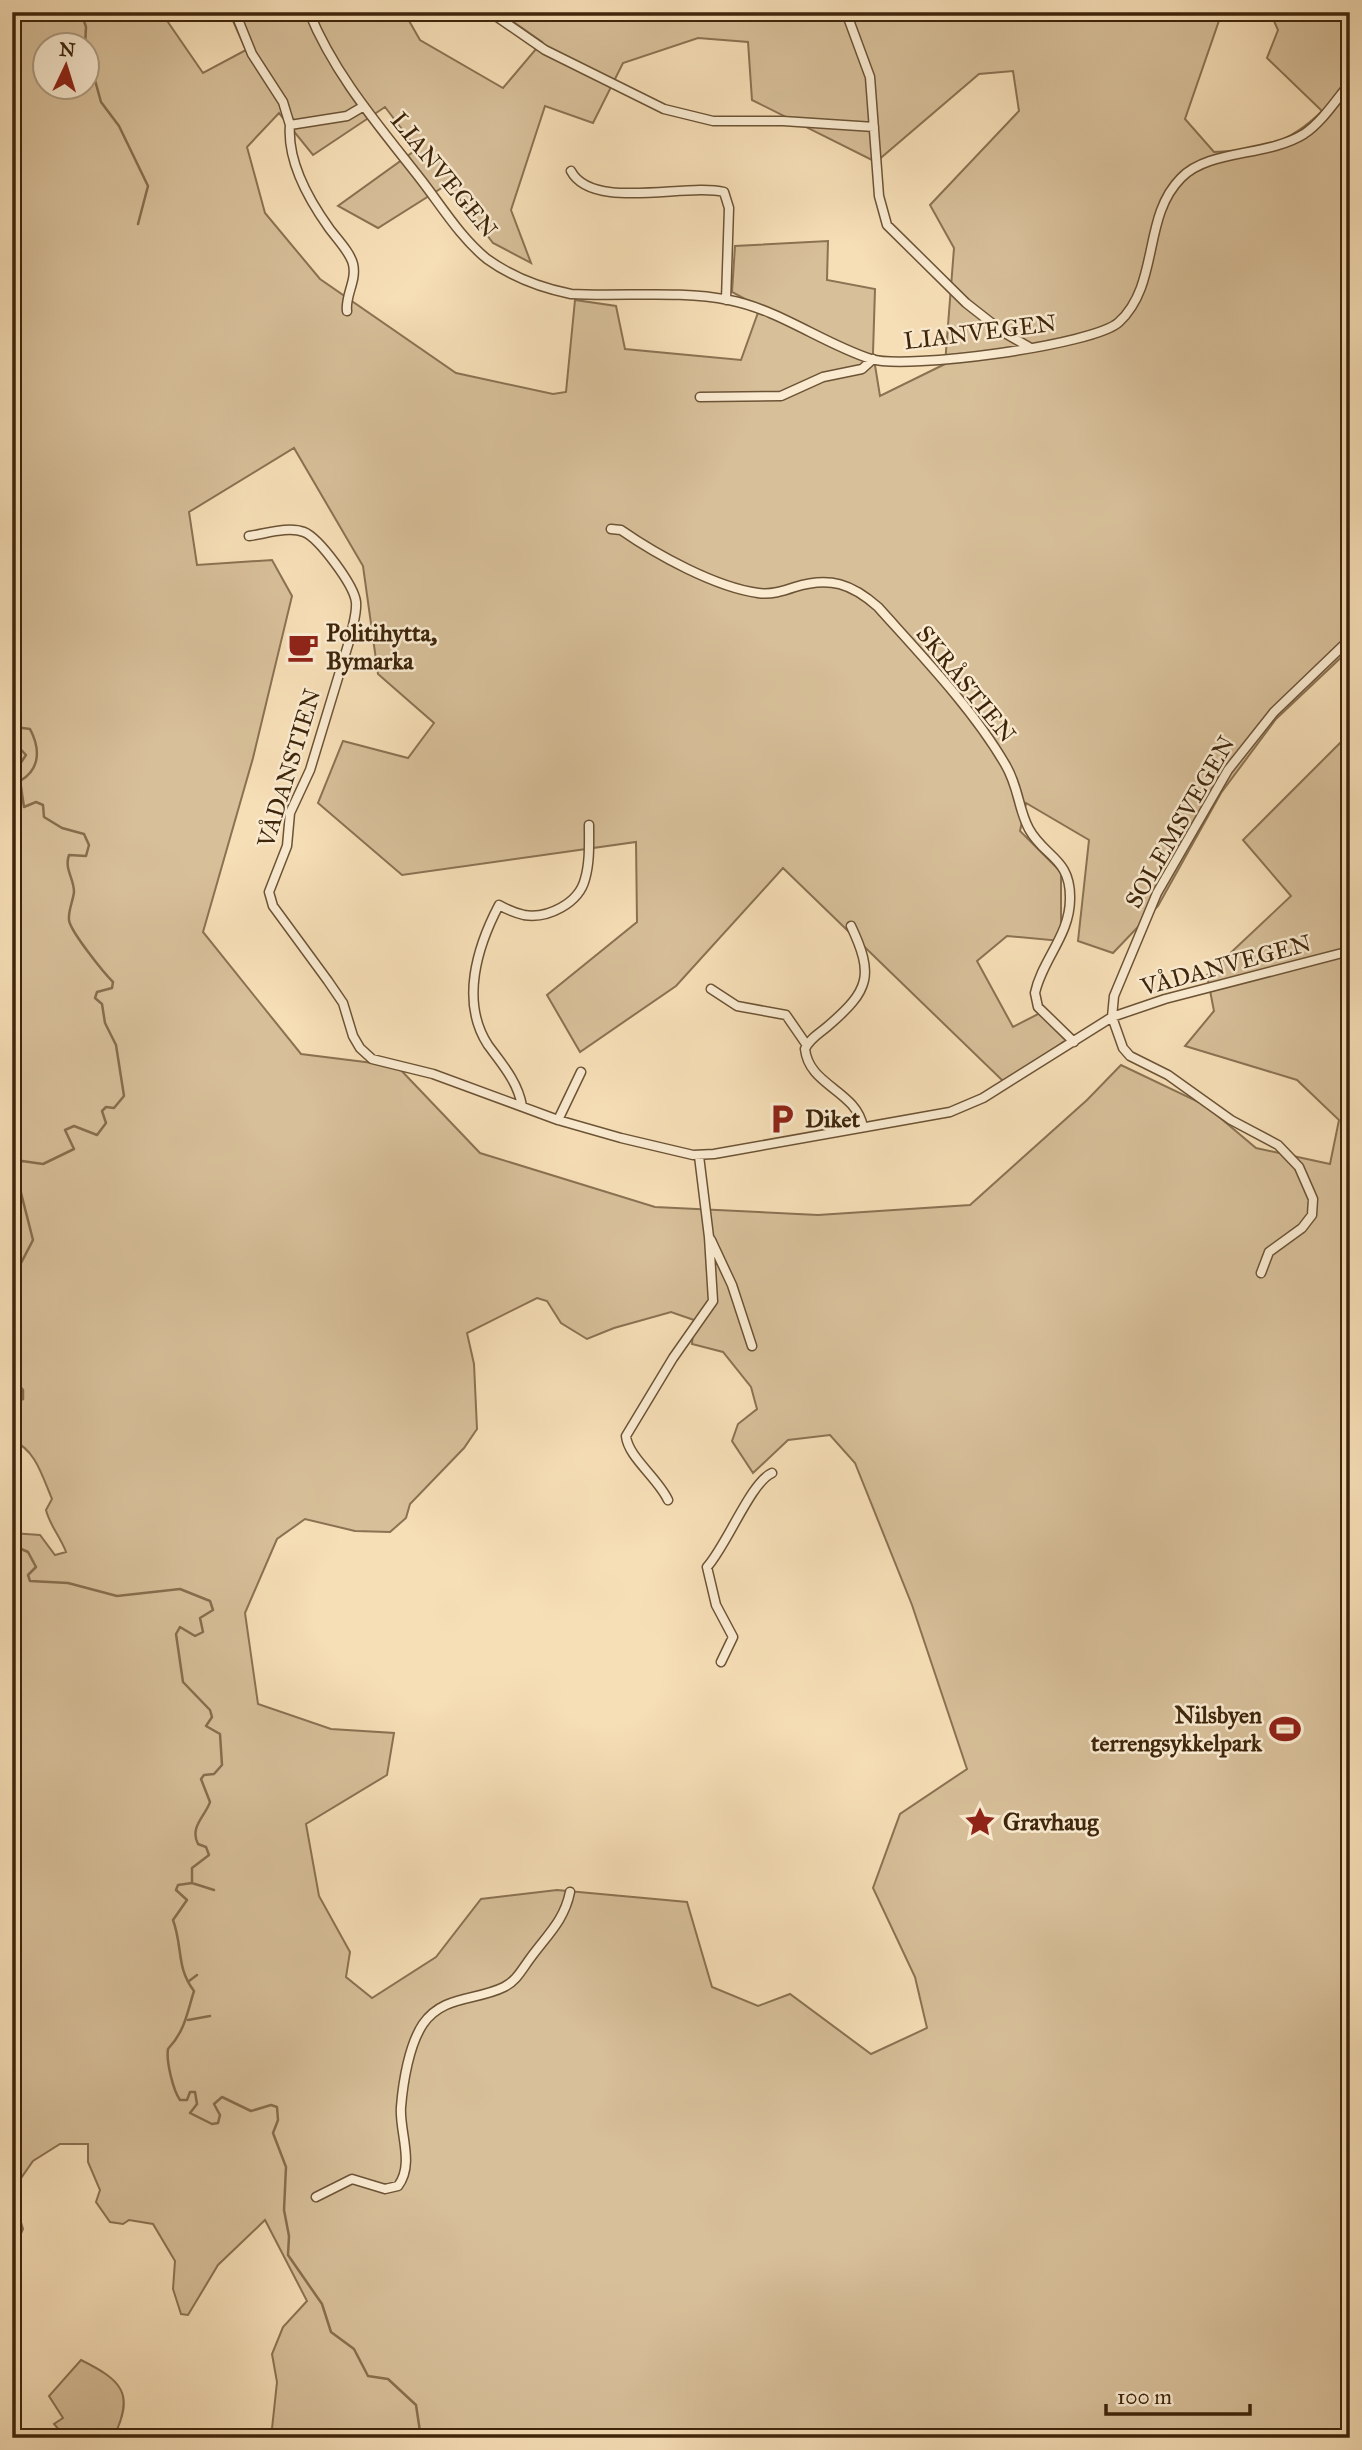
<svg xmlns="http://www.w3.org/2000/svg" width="1362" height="2450" viewBox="0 0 1362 2450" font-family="'IM FELL Great Primer',serif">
<rect width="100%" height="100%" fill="#f6deb6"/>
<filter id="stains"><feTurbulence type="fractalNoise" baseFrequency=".00286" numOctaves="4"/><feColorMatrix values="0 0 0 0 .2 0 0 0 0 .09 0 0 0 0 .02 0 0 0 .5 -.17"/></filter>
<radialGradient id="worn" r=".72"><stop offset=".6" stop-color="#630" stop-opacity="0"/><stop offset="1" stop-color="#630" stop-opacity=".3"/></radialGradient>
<!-- green -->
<path fill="#d7bf99" stroke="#8a7252" stroke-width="2" fill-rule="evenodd" d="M 12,12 L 161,12 L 203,73 L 246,50 L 229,12 L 404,12 L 420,40 L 503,88 L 542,42 L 499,12 L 1222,12 L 1185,119 L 1214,152 C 1260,150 1288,145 1322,111 L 1267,58 L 1278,30 L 1270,12 L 1350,12 L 1350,649 L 1276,719 L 1221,793 L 1158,906 L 1113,953 L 1078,941 L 1089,840 L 1026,803 L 1020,831 L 1061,872 L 1061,941 L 1007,936 L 977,961 L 1013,1027 L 1042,1012 L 1066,1040 L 1005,1083 L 783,868 L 676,986 L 580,1052 L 547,995 L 637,922 L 636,842 L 402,875 L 318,803 L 343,741 L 408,758 L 434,723 L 378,674 L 363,566 L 294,448 L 189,512 L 197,565 L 272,560 L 292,596 L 253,758 L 203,932 L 301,1054 L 397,1066 L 480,1153 L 655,1207 L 818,1215 L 970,1205 L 1087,1100 L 1121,1065 L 1205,1105 L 1256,1148 L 1330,1164 L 1339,1120 L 1297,1080 L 1185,1046 L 1214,1011 L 1207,975 L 1291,896 L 1243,840 L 1350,733 L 1350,2438 L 271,2438 L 277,2382 L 272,2354 L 283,2327 L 307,2301 L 265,2220 L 218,2265 L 188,2315 L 181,2314 L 173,2289 L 175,2261 L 153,2224 L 129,2220 L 123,2224 L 110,2222 L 96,2202 L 100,2190 L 88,2162 L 88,2144 L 60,2144 L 33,2161 L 12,2191 L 12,1533 L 40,1535 L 55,1555 L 66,1552 C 60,1536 50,1526 46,1510 L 52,1499 C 42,1476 36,1450 12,1440 ZM 698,38 L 748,42 L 752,100 L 876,162 L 979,74 L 1013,71 L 1019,111 L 930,205 L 954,248 L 945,364 L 880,396 L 873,353 L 875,289 L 827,280 L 828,241 L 735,246 L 732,292 L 760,307 L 741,360 L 625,349 L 616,306 L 575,300 L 566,392 L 553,394 L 456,373 L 320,279 L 265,213 L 247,147 L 279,113 L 313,155 L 385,107 L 417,149 L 338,206 L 378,228 L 448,184 L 493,243 L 531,263 L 511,210 L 545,106 L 593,123 L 623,63 ZM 46,46 L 88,46 L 88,88 L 46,88 ZM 537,1298 L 547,1301 L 561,1323 L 587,1339 L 614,1328 L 671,1312 L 694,1320 L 692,1344 L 723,1352 L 751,1387 L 757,1409 L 738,1424 L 732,1441 L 753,1473 L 788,1440 L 830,1435 L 855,1463 L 912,1605 L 967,1769 L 900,1814 L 873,1888 L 915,1977 L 927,2028 L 871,2054 L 790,1994 L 758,2006 L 712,1987 L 687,1902 L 557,1890 L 481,1899 L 436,1957 L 372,1998 L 346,1977 L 350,1952 L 319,1896 L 306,1824 L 387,1775 L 394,1733 L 331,1729 L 258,1704 L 245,1613 L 277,1539 L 305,1519 L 355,1531 L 390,1532 L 406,1518 L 410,1504 L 464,1448 L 477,1429 L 474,1364 L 467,1333 Z
M 12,2193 L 23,2229 L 17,2243 L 18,2259 L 12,2262 Z
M 81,2360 C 121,2380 136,2393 113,2438 L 66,2438 L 54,2424 L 63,2418 L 49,2396 Z"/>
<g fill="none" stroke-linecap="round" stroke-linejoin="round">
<!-- stream -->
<path stroke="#876e4e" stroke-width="2.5" d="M 81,12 L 86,27 L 85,46
M 88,55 L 101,102 L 119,126 L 148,186 L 138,224
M 12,719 L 12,729
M 15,727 L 30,729 C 40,748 41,769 20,781
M 12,740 L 26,755 L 18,767 L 24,807 L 36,802 L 43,805 L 44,817 L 62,828 L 84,834 L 89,845 L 86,856 L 69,855 C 64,869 74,878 74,892 C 73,901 68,911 69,920 C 70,931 104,973 113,982 L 112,988 L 97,992 L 95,998 L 102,1004 L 105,1023 L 116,1045 L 124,1096 L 114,1108 L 106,1107 L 102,1111 L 106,1123 L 97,1135 L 74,1126 L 65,1130 L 74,1149 L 43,1164 L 22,1161 L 13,1172 L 16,1179
M 20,1189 L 33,1240 L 20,1265
M 12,1306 L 16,1302 L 19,1279
M 12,1349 L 17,1360 L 16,1366 L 12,1366
M 12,1377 L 23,1390 L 23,1399 L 12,1403
M 12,1545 L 28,1552 L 36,1567 L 28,1575 L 30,1581 L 68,1583 L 117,1596 L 180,1589 L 210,1601 L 213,1610 L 200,1618 L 203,1632 L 195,1636 L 180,1627 L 176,1634 L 183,1682 L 210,1710 L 212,1717 L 206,1726 L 220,1734 L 222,1765 L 214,1774 L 204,1775 L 201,1779 L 210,1802 C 206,1815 189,1827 198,1844 L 206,1847 L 209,1855 L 192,1868 L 192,1883 L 178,1885 L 176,1890 L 187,1900 L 173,1920 C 183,1947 176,1968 194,1991 C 187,2013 185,2031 168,2049 C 166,2061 173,2090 180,2100 L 187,2100 L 190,2092 L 195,2092 L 197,2104 L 190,2113 L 212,2124 L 218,2123 L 220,2115 L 214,2104 L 222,2097 L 251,2111 L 271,2105 L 277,2107 L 278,2120 L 273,2133 L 286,2167 L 284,2210 L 289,2236 L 288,2255 L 322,2304 L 331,2332 L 354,2349 L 368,2376 L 388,2379 L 416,2405 L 421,2438
M 192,1883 L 214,1890
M 189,1981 L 197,1975
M 188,2020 L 210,2016"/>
<defs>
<path id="street" d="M 235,12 L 252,54 L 283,102 L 290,125
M 309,12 C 335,76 380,127 422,181 C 442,207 461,238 487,259 C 512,277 541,288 571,294 C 622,297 679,290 729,300 C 780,310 822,343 871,359 C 906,370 1095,345 1119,322 C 1160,284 1142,217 1181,178 C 1209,149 1267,157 1304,134 C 1322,122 1336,100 1350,83
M 490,12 L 545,50 L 664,109 L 713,121 L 783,121 L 874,127
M 846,12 L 870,77 L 879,196 L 887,225 L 966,303 L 1003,332 L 1029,347
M 571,171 C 592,211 686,183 724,192 L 729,208 L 726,300
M 347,311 C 345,295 357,281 353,264 C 350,252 337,239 329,228 C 309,200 287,161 290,125 L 347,116 L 364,106
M 700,397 L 781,396 L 823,377 L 862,369 L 873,359
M 611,529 L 621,530 C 657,555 715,587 758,593 C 771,595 783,591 795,587 C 830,576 852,584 878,607 C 921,655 973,709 1005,764 C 1019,787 1018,809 1029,829 C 1044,857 1071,858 1070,899 C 1070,935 1042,960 1035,993 L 1038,1007 L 1074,1042
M 249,536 C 265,534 288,526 304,532 C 319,538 354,585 356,602 C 357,613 353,624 351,635 L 310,770 L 290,813 L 287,846 L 269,892 L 273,906 L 328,981 L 343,1003 L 353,1036 L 360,1048 L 372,1059 L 433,1074 L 558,1120 L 621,1138 L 693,1155 L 714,1154 L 950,1112 L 983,1098 L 1112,1017 L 1165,999 L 1350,951
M 851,926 C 874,975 870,990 828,1026 C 820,1033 809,1039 805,1049 C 809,1086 856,1090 863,1127
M 711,989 L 737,1006 L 786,1015 L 806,1044
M 522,1106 C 518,1082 502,1064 488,1045 C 460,1002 477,947 499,905 C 506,909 516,913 524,915 C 548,919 579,903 585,879 C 590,862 589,843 589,825
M 558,1120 L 581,1072
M 711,1240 L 732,1285 L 752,1346
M 1261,1273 L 1269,1252 L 1302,1228 L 1312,1215 L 1313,1199 L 1299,1167 L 1278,1145 L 1231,1120 L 1168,1075 L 1130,1056 L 1123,1048 L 1112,1017 L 1114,996 L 1157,893 L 1228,770 L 1274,712 L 1350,639
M 668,1500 C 658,1478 628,1457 626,1436 L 673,1358 L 713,1301 L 709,1237 L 699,1156
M 721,1662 L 733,1637 L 716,1605 L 707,1567 C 727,1545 751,1482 772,1473
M 316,2197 L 352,2179 L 385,2189 L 398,2186 C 415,2164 399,2131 401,2107 C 403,2082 409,2045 423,2024 C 443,1995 476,2001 504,1987 C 516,1981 521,1971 529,1960 C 545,1937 564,1922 570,1892"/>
</defs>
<!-- street casing -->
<use href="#street" stroke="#6c5335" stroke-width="11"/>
<!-- street -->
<use href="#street" stroke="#f9ead0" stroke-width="8"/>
</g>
<!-- icons -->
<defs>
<symbol id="cafe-bare" viewBox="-9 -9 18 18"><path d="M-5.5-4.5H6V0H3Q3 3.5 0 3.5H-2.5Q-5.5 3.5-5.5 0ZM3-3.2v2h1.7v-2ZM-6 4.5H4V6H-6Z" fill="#8f2418" stroke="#f9ead0" stroke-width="2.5" paint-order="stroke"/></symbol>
<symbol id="parking-bare" viewBox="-9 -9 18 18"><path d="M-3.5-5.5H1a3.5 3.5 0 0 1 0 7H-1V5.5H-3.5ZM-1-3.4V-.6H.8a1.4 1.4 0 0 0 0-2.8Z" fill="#8f2418" stroke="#f9ead0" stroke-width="2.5" paint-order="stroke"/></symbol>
<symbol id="stadium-bare" viewBox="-9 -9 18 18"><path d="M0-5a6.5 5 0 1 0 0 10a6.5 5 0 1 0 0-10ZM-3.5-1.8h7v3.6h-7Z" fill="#8f2418" stroke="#f9ead0" stroke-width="2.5" paint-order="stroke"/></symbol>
<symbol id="sight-bare" viewBox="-9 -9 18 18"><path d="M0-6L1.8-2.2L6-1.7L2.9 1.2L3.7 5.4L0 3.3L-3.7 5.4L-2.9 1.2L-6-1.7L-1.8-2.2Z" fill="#8f2418" stroke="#f9ead0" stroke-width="2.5" paint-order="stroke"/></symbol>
</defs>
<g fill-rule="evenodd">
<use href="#cafe-bare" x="281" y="625" width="44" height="44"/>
<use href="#parking-bare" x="760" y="1097" width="44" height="44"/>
<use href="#stadium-bare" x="1263" y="1707" width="44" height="44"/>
<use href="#sight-bare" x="958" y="1800" width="44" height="44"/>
</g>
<g text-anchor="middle" stroke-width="5" stroke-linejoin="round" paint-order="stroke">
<!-- street labels -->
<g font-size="24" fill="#3e250a" stroke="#f9ead0">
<text transform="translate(444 175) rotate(51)" y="8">LIANVEGEN</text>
<text transform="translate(980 332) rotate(-7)" y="8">LIANVEGEN</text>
<text transform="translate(966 684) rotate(51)" y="8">SKRÅSTIEN</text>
<text transform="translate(289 768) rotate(-73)" y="8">VÅDANSTIEN</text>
<text transform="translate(1180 822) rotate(-60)" y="8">SOLEMSVEGEN</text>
<text transform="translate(1226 965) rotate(-15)" y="8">VÅDANVEGEN</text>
</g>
<!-- poi labels -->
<g font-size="24" font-weight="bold" fill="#3e250a" stroke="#f9ead0" text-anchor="start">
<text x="326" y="641">Politihytta,<tspan x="326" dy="28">Bymarka</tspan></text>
<text x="805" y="1127">Diket</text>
<text x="1262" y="1723" text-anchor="end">Nilsbyen<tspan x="1262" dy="28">terrengsykkelpark</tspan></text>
<text x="1003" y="1830">Gravhaug</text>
</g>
</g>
<!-- margin -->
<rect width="1362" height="2450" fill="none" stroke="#f6deb6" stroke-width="42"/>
<rect x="14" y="14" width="1334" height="2422" fill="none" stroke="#3e250a" stroke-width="3.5"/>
<rect x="21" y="21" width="1320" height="2408" fill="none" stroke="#3e250a" stroke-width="2"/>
<!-- north arrow -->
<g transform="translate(66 66) rotate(4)"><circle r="33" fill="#f9ead0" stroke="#ae9b81" stroke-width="2"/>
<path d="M0-5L12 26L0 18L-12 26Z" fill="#8f2418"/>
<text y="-10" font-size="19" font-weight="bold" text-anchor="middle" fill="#3e250a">N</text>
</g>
<!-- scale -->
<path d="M1106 2404v10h144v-10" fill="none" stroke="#3e250a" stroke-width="3.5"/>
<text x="1117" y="2404" font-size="21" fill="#3e250a" stroke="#f9ead0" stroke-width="5" paint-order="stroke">100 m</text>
<rect width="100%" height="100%" filter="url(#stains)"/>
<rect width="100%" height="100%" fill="url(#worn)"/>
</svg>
